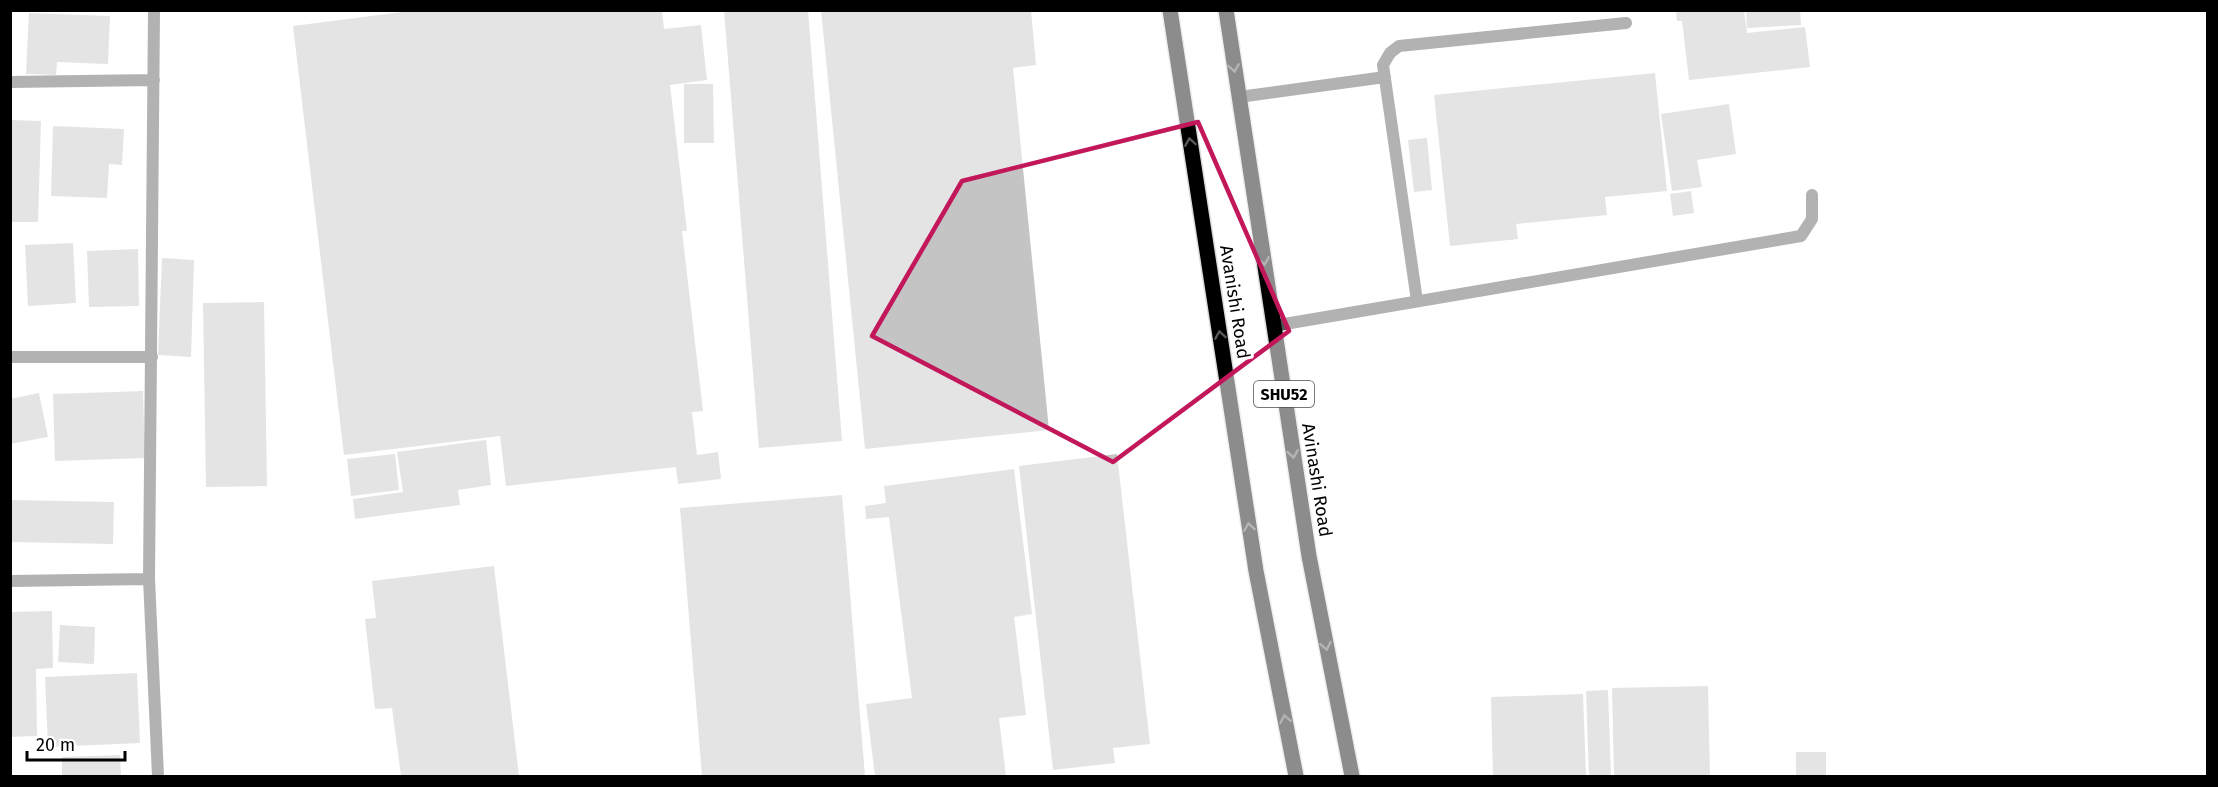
<svg xmlns="http://www.w3.org/2000/svg" width="2218" height="787" viewBox="0 0 2218 787" font-family="'Fira Sans',sans-serif">
<rect width="100%" height="100%" fill="#fff"/>
<!-- building -->
<path fill="#c4c4c4" d="M 418,10 L 662,10 L 664,29 L 701,25 L 707,80 L 670,85 L 687,231 L 682,231 L 703,411 L 692,412 L 697,455 L 718,452 L 721,479 L 678,484 L 676,467 L 506,486 L 500,436 L 344,455 L 293,26 Z
M 724,10 L 808,10 L 842,441 L 759,448 Z
M 821,10 L 1031,10 L 1036,65 L 1013,68 L 1049,430 L 865,449 Z
M 1676,10 L 1744,10 L 1747,33 L 1805,27 L 1810,67 L 1689,80 L 1682,21 L 1677,21 Z
M 1746,10 L 1800,10 L 1801,25 L 1747,28 Z
M 29,13 L 110,16 L 108,64 L 57,62 L 56,75 L 26,74 Z
M 1655,73 L 1667,191 L 1605,197 L 1607,215 L 1516,224 L 1518,239 L 1450,246 L 1434,95 Z
M 684,84 L 713,84 L 714,143 L 684,143 Z
M 1729,104 L 1736,154 L 1697,160 L 1702,187 L 1672,191 L 1661,114 Z
M 10,120 L 41,121 L 38,222 L 10,222 Z
M 53,126 L 124,129 L 122,165 L 109,164 L 107,198 L 51,196 Z
M 1427,138 L 1432,190 L 1414,192 L 1408,140 Z
M 1691,191 L 1694,213 L 1673,216 L 1670,194 Z
M 73,243 L 76,303 L 28,306 L 25,245 Z
M 138,249 L 139,306 L 89,307 L 87,251 Z
M 162,258 L 194,260 L 191,357 L 158,355 Z
M 264,302 L 267,486 L 206,487 L 203,303 Z
M 143,391 L 145,458 L 55,461 L 53,394 Z
M 39,393 L 48,437 L 10,444 L 10,399 Z
M 486,440 L 491,485 L 458,490 L 460,505 L 355,519 L 353,499 L 403,492 L 397,452 Z
M 395,454 L 399,490 L 351,496 L 347,459 Z
M 1117,454 L 1150,744 L 1113,748 L 1115,763 L 1053,770 L 1019,466 Z
M 1014,469 L 1032,614 L 1014,617 L 1026,715 L 999,718 L 1006,776 L 875,776 L 866,704 L 912,698 L 889,517 L 866,519 L 865,506 L 886,503 L 884,486 Z
M 842,495 L 865,776 L 702,776 L 680,508 Z
M 10,500 L 114,502 L 113,544 L 10,542 Z
M 494,566 L 519,776 L 401,776 L 392,708 L 375,709 L 365,619 L 376,618 L 372,581 Z
M 52,611 L 53,668 L 36,669 L 37,736 L 10,737 L 10,612 Z
M 60,625 L 95,627 L 94,664 L 58,662 Z
M 137,673 L 140,743 L 48,747 L 45,677 Z
M 1708,686 L 1710,776 L 1614,776 L 1612,688 Z
M 1608,690 L 1611,776 L 1589,776 L 1586,691 Z
M 1583,694 L 1586,776 L 1493,776 L 1491,697 Z
M 1796,752 L 1826,752 L 1826,776 L 1796,776 Z
M 120,755 L 121,776 L 62,776 L 62,757 Z"/>
<g fill="none" stroke-linecap="round" stroke-linejoin="round">
<defs>
<path id="primary" d="M 1170,10 L 1256,571 L 1296,776
M 1226,10 L 1309,556 L 1352,776"/>
</defs>
<!-- primary casing -->
<use href="#primary" stroke="#dbdbdb" stroke-width="18"/>
<!-- lane -->
<path stroke="#555" stroke-width="12" d="M 1239,97 L 1385,77
M 1417,301 L 1383,65 L 1390,53 L 1399,46 L 1626,23
M 1273,326 L 1801,236 L 1812,219 L 1812,195"/>
<!-- street -->
<path stroke="#555" stroke-width="12" d="M 10,82 L 154,80
M 10,357 L 152,357
M 149,579 L 154,10
M 10,581 L 149,579 L 158,776"/>
<!-- primary -->
<use href="#primary" stroke="#000" stroke-width="15"/>
</g>
<!-- one-way arrows -->
<defs><path id="oneway-chevron" d="M-2-3.5L2.5 0L-2 3.5" fill="none" stroke-width="1.6" stroke-linecap="round" stroke-linejoin="round" transform="scale(1.5)"/></defs>
<g stroke="#595959">
<use href="#oneway-chevron" transform="translate(1234 68) rotate(81)"/>
<use href="#oneway-chevron" transform="translate(1190 142) rotate(-99)"/>
<use href="#oneway-chevron" transform="translate(1264 261) rotate(81)"/>
<use href="#oneway-chevron" transform="translate(1220 335) rotate(-99)"/>
<use href="#oneway-chevron" transform="translate(1293 454) rotate(81)"/>
<use href="#oneway-chevron" transform="translate(1249 527) rotate(-99)"/>
<use href="#oneway-chevron" transform="translate(1326 646) rotate(79)"/>
<use href="#oneway-chevron" transform="translate(1285 719) rotate(-101)"/>
</g>
<!-- marked area -->
<path d="M0 0H2218V787H0ZM 1198,122 L 1289,331 L 1113,462 L 872,336 L 962,181 Z" fill="#fff" fill-opacity=".55" fill-rule="evenodd"/>
<path fill="none" stroke="#c2185b" stroke-width="4.5" stroke-linejoin="round" d="M 1198,122 L 1289,331 L 1113,462 L 872,336 L 962,181 Z"/>
<g text-anchor="middle" stroke-width="6" stroke-linejoin="round" paint-order="stroke">
<!-- shield labels -->
<rect fill="#fff" stroke="#4c4c4c" stroke-width="1.5" x="1254" y="381" width="60" height="26" rx="4.5"/>
<g font-size="16" font-weight="bold" fill="#000">
<text x="1284" y="400">SHU52</text>
</g>
<!-- street labels -->
<g font-size="18" fill="#000" stroke="#fff">
<text transform="translate(1235 302) rotate(81)" y="6">Avanishi Road</text>
<text transform="translate(1317 480) rotate(81)" y="6">Avinashi Road</text>
</g>
</g>
<!-- border -->
<rect width="2218" height="787" fill="none" stroke="#000000" stroke-width="24"/>
<!-- scale -->
<path d="M27 751v9h98v-9" fill="none" stroke="#000000" stroke-width="3"/>
<text x="36" y="751" font-size="18" fill="#000000" stroke="#ffffff" stroke-width="4.5" paint-order="stroke">20 m</text>
</svg>
